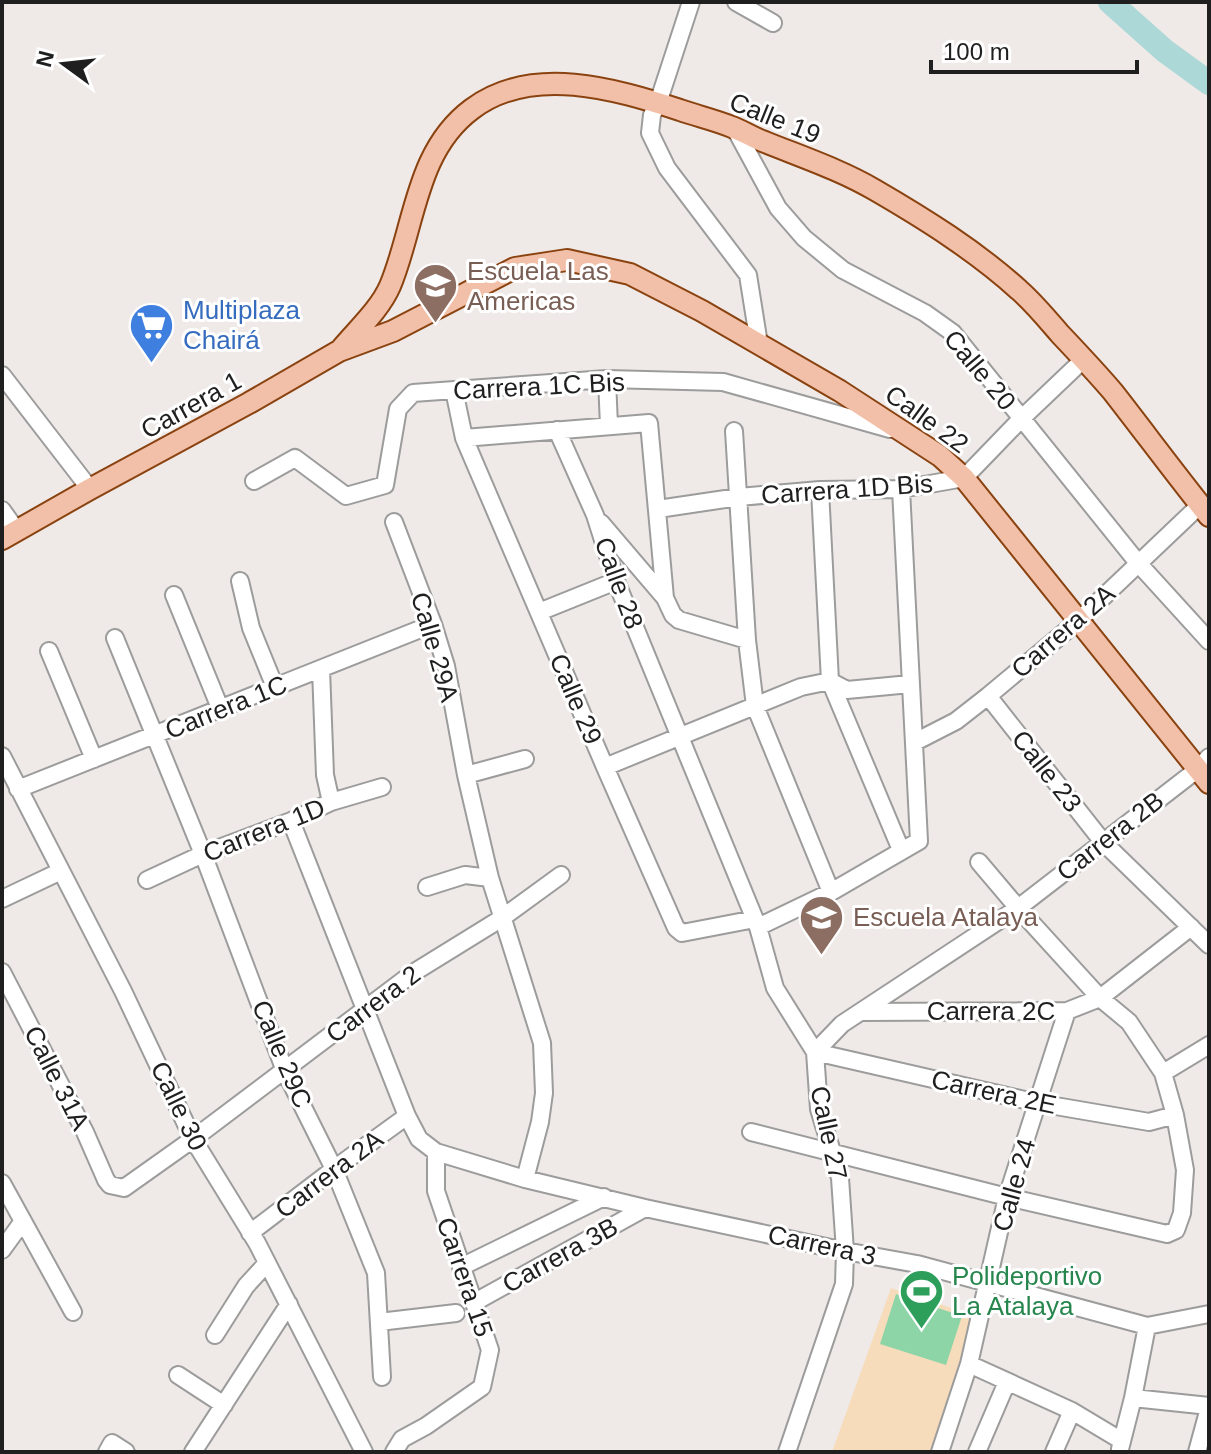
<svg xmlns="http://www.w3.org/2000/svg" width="1211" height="1454" viewBox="0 0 1211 1454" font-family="Arial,sans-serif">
<rect width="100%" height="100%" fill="#efeae7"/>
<!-- sand -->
<path fill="#f7dcbc" d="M 891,1288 L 964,1312 L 967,1318 L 977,1321 L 937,1452 L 832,1452 Z"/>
<!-- pitch -->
<path fill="#8dd5a7" d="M 896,1294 L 962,1316 L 946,1365 L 880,1344 Z"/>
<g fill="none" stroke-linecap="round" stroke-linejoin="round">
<!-- river -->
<path stroke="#acd8d7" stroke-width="24" d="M 1110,2 L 1165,51 L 1209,83"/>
<defs>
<path id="minor" d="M 691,2 L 658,103 L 652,115 L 650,133 L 667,168 L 748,275 L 759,344
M 736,2 L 773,23
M 734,127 L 778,208 L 804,238 L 843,270 L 925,313 L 953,333 L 1138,563 L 1209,641
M 2,375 L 90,489
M 607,379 L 609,426
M 454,390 L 464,438 L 605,767 L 676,928 L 682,933 L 755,919
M 557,430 L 595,515 L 616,581 L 758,927 L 775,988 L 815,1052 L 819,1109 L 840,1178 L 845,1251 L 844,1284 L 787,1452
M 734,431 L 747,640 L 755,706 L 831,892
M 464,438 L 649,423 L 665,598
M 254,481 L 295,458 L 346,496 L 385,485 L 398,409 L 413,393 L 607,379 L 723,382 L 890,429
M 820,490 L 830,681 L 901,850
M 658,509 L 739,497 L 820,490 L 901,489 L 964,478 L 1021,419 L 1084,359
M 2,510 L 17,531
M 394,522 L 433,624 L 446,666 L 466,775 L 490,878 L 542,1043 L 544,1093 L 540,1122 L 525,1179
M 601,523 L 665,598 L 673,615 L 679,620 L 747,640
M 240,581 L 251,628 L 275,687
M 174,595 L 220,708
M 539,612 L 616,581
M 115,638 L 203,854 L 285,1071 L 334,1169 L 376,1273 L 382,1377
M 49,651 L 94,759
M 321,669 L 325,775 L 331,802
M 988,696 L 1103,842 L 1209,945
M 915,742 L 956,721 L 988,696 L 1078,621 L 1200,505
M 2,756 L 123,991 L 193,1139 L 257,1243 L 364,1452
M 605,767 L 801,687 L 830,681 L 847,690 L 910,684
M 466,775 L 525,759
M 18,789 L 433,624
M 291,821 L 407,1116 L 419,1139 L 436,1152 L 525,1179 L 645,1208 L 845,1251 L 917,1264 L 1147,1326 L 1209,1314
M 147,880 L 203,854 L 291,821 L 331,802 L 382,787
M 427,887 L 465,875 L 490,878
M 2,899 L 61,871
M 758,927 L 831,892 L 919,841 L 901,489
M 2,972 L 85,1132 L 106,1180 L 110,1185 L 124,1188 L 193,1139 L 413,973 L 502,918 L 561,875
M 860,1012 L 1067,1011 L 1100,998 L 1191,927
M 815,1052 L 842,1024 L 1018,908 L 1198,769 L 1209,757
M 815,1052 L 1038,1103 L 1149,1122 L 1175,1115
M 1163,1073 L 1209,1045
M 751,1132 L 1007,1197 L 1167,1234 L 1176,1230 L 1182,1213 L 1185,1170 L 1175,1115 L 1163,1073 L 1129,1022 L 1100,998 L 1018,908 L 979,862
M 2,1183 L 73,1312
M 250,1233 L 334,1169 L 407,1116
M 2,1250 L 23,1221
M 461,1267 L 604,1197
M 475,1302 L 645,1208
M 379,1322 L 456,1313
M 215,1335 L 246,1286 L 267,1263
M 969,1364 L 1072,1411 L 1122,1441
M 178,1375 L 224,1405
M 1133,1398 L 1209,1406
M 1120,1449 L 1133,1398 L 1147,1326
M 107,1452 L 112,1443 L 126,1452
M 193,1452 L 289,1304
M 394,1452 L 402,1439 L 426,1426 L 482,1387 L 490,1350 L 436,1191 L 436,1152
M 940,1452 L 969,1364 L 1007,1197 L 1067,1011
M 977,1452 L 1007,1382
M 1054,1452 L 1072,1411
M 1197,1452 L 1209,1408"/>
<path id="major" d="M 342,348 C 358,329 380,309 390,286 C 415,227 415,151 472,109 C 532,64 615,89 680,110 C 697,116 715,120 732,127 C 743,131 753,138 765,142 C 802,157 841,170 875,190 C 925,219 976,251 1019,290 C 1034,303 1047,319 1060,334 C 1078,353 1096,372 1113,392 C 1145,433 1176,475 1209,516
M 2,539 L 90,489 L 249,403 L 339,351 L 393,331 L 515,268 L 567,260 L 630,274 L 702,311 L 840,391 L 940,456 L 964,478 L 1209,783"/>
</defs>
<!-- minor casing -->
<use href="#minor" stroke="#9c9c9c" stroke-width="20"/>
<!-- major casing -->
<use href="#major" stroke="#8a4310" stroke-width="24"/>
<!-- minor -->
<use href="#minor" stroke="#fff" stroke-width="16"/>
<!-- major -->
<use href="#major" stroke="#f2c0a8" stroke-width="20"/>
</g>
<!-- icons -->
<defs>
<symbol id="school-pin" viewBox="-11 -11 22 30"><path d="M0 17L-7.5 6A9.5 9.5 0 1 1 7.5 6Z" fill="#8d6e63" stroke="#fff"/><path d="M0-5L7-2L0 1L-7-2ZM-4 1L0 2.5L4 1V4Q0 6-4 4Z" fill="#fff"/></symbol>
<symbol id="supermarket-pin" viewBox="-11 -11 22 30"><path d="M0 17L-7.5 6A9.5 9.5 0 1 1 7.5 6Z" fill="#3f7fe0" stroke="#fff"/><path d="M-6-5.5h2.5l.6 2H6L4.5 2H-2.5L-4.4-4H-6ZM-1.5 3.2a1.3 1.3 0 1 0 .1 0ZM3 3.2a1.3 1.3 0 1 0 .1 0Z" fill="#fff"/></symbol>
<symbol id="stadium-pin" viewBox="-11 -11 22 30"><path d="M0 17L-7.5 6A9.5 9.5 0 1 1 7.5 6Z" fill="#2e9e5b" stroke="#fff"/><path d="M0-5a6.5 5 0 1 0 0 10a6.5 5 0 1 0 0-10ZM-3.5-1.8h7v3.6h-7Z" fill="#fff"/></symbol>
</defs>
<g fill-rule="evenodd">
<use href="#school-pin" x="410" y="260" width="51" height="69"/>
<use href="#supermarket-pin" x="126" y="300" width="51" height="69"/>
<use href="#school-pin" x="796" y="892" width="51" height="69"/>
<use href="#stadium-pin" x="896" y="1266" width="51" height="69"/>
</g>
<g text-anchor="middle" stroke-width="6" stroke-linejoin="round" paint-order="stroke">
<!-- street labels -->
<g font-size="26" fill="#1f1f1f" stroke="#fff">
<text transform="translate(775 118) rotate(22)" y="9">Calle 19</text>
<text transform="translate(980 370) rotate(50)" y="9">Calle 20</text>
<text transform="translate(539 386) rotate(-3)" y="9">Carrera 1C Bis</text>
<text transform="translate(191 405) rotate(-29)" y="9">Carrera 1</text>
<text transform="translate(927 419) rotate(36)" y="9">Calle 22</text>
<text transform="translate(847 489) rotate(-4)" y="9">Carrera 1D Bis</text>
<text transform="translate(619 583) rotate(70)" y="9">Calle 28</text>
<text transform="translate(1063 631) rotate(-41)" y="9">Carrera 2A</text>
<text transform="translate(435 647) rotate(74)" y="9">Calle 29A</text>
<text transform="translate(576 699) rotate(67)" y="9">Calle 29</text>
<text transform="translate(226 707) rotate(-22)" y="9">Carrera 1C</text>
<text transform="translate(1047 771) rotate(52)" y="9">Calle 23</text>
<text transform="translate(264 830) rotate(-22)" y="9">Carrera 1D</text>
<text transform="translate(1110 836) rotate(-38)" y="9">Carrera 2B</text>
<text transform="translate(373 1004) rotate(-37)" y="9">Carrera 2</text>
<text x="991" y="1020">Carrera 2C</text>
<text transform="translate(282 1054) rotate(67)" y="9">Calle 29C</text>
<text transform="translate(57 1078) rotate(63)" y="9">Calle 31A</text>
<text transform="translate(994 1092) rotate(12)" y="9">Carrera 2E</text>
<text transform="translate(179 1106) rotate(64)" y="9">Calle 30</text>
<text transform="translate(829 1133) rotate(78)" y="9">Calle 27</text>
<text transform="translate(329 1174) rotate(-37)" y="9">Carrera 2A</text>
<text transform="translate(1014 1185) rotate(-74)" y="9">Calle 24</text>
<text transform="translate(822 1245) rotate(12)" y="9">Carrera 3</text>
<text transform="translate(560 1255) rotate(-29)" y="9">Carrera 3B</text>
<text transform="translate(465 1277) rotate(71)" y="9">Carrera 15</text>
</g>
<!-- education labels -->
<g font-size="26" fill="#785e54" stroke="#fff" text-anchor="start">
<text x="467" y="280">Escuela Las<tspan x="467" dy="30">Americas</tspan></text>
<text x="853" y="926">Escuela Atalaya</text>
</g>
<!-- shop labels -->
<g font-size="26" fill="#366cbe" stroke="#fff" text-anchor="start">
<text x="183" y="319">Multiplaza<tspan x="183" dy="30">Chairá</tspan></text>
</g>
<!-- leisure labels -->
<g font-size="26" fill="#27864d" stroke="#fff" text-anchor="start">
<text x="952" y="1285">Polideportivo<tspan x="952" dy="30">La Atalaya</tspan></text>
</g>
</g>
<!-- border -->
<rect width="1211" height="1454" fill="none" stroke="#1f1f1f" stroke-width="8"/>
<!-- north arrow -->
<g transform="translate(64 64) rotate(285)" stroke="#ffffff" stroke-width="6" paint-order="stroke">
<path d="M0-6L14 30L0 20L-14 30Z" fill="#1f1f1f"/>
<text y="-12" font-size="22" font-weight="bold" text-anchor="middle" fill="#1f1f1f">N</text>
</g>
<!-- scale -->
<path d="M931 60v12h206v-12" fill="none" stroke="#1f1f1f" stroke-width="4"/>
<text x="943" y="60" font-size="24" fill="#1f1f1f" stroke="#ffffff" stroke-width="6" paint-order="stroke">100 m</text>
</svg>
